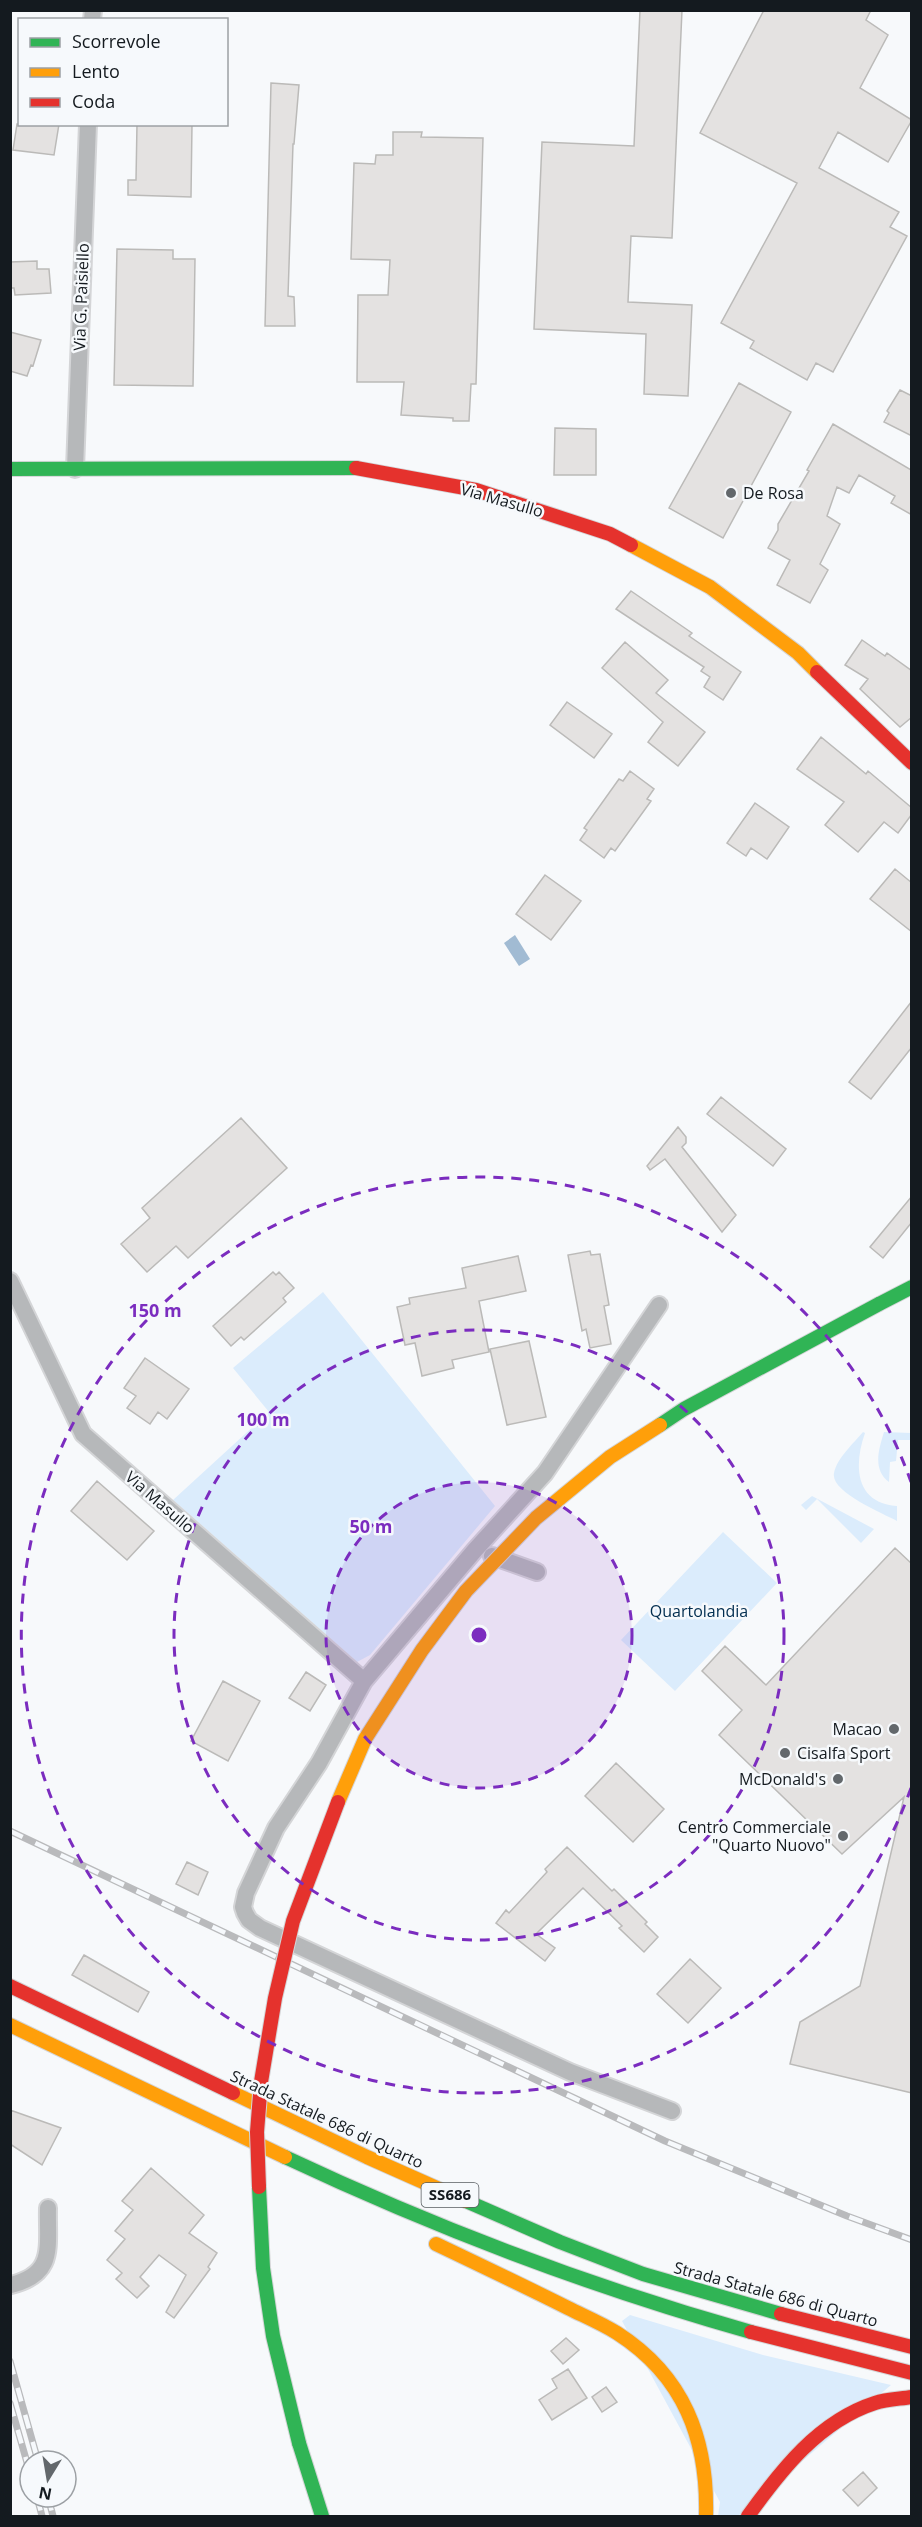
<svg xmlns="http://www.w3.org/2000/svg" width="922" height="2527" viewBox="0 0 922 2527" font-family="'Open Sans',sans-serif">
<rect width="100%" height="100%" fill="#f7f9fb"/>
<!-- green -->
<path fill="#dbecfc" d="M 323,1292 L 495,1506 L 370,1655 L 357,1662 L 173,1500 L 269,1412 L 233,1368 Z
M 863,1432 L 865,1433 C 854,1464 854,1503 897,1506 L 897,1521 C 882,1513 830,1492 834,1473 C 837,1458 854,1443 863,1432 Z
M 884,1432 L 911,1433 L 911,1440 L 898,1440 L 896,1461 L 890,1462 L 889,1482 C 872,1469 879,1449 884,1432 Z
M 812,1496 L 874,1529 L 861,1543 L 817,1499 L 806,1510 L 801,1505 Z
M 723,1532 L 777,1583 L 675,1691 L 621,1640 Z
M 630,2315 L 763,2355 L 891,2385 L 738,2516 L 718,2516 L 720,2502 L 622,2321 Z"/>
<!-- water -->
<path fill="#a1bbd3" d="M 515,935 L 530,959 L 519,966 L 504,943 Z"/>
<!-- building -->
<path fill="#e4e2e1" stroke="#bbbab8" stroke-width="1.5" d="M 640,10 L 682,10 L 672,238 L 631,236 L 628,302 L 692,305 L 688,396 L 644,394 L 646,334 L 534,329 L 542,142 L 634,146 Z
M 764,10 L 871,10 L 866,20 L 888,35 L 860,88 L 912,120 L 888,162 L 838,132 L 819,168 L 899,212 L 890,227 L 907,236 L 833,372 L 816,363 L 807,380 L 750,348 L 754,341 L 721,323 L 797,183 L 700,133 Z
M 271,83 L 299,85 L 294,144 L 293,144 L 288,296 L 294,297 L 295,326 L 265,326 Z
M 17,124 L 59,124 L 54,155 L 13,150 Z
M 137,124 L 192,124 L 191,197 L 128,195 L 128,180 L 136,180 Z
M 393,132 L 422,132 L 421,137 L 483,138 L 476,384 L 471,384 L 469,421 L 453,421 L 453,418 L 401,415 L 404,382 L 357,382 L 358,295 L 388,295 L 390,260 L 351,259 L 354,163 L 375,164 L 376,155 L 393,155 Z
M 117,249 L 173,250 L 173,259 L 195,259 L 193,386 L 114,385 Z
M 37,261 L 37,269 L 49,269 L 51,293 L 15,295 L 14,288 L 10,288 L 10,262 Z
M 10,332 L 41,340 L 33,366 L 31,365 L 27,376 L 10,371 Z
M 739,383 L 791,412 L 723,538 L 669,508 Z
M 900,390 L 912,396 L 912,436 L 884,422 L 889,413 L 887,411 Z
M 833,424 L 911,470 L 912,468 L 912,515 L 891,503 L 895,496 L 859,475 L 849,493 L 837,487 L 827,516 L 840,524 L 820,564 L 828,570 L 810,603 L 777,585 L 790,560 L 768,548 L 778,530 L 778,524 L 809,471 L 807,470 Z
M 555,428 L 596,429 L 596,475 L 554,475 Z
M 631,591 L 692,633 L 689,636 L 741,672 L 723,700 L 704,687 L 710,677 L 701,671 L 704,667 L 616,609 Z
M 862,640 L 885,656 L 887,653 L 912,671 L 912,717 L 900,727 L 860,689 L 868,679 L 845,665 Z
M 625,642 L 668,680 L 656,693 L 705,732 L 678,766 L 648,742 L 663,722 L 602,668 Z
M 567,702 L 612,734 L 594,758 L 550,725 Z
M 821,737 L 866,774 L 868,771 L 912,808 L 912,814 L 898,833 L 884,822 L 858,852 L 825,825 L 844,802 L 797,769 Z
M 630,771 L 654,789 L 647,799 L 651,801 L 615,851 L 611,848 L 604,858 L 580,840 L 587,830 L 584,828 L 619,779 L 623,781 Z
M 755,803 L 789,827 L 767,859 L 751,848 L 746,856 L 727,843 Z
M 895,869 L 912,883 L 912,932 L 870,899 Z
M 545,875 L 581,901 L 551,940 L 516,914 Z
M 912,1001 L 912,1047 L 871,1099 L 849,1082 Z
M 721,1097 L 786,1149 L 773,1166 L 707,1114 Z
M 241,1118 L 287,1168 L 188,1258 L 176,1246 L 147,1272 L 121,1244 L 150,1218 L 142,1208 Z
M 678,1127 L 686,1137 L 686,1143 L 682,1147 L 736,1215 L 722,1232 L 665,1159 L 650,1170 L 647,1166 Z
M 912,1196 L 912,1222 L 883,1258 L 870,1247 Z
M 590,1251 L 591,1255 L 600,1254 L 609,1305 L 604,1306 L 611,1344 L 590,1348 L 586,1329 L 582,1331 L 568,1255 Z
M 518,1256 L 526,1291 L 479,1301 L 489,1352 L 452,1360 L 454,1368 L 422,1376 L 415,1343 L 405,1345 L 397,1307 L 410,1304 L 409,1298 L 466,1288 L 462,1268 Z
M 273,1272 L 276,1275 L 279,1272 L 294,1288 L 283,1298 L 286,1302 L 244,1340 L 241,1337 L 231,1346 L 213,1326 Z
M 529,1341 L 546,1417 L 507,1425 L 490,1349 Z
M 145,1358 L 189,1389 L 167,1419 L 158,1412 L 150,1424 L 127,1408 L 136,1396 L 124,1388 Z
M 97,1481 L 154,1531 L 127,1560 L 71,1511 Z
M 895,1548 L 912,1564 L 912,1789 L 909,1792 L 912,1792 L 912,2093 L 790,2064 L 800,2022 L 860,1986 L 904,1797 L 842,1854 L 719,1735 L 742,1710 L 702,1671 L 725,1646 L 766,1685 Z
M 306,1672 L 326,1685 L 310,1711 L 289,1698 Z
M 223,1681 L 260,1701 L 228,1761 L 191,1741 Z
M 616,1763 L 664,1809 L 633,1842 L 585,1796 Z
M 567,1847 L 612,1891 L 614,1889 L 647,1922 L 645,1924 L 658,1937 L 644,1952 L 619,1928 L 622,1926 L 583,1888 L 536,1934 L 555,1948 L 545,1961 L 496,1923 L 506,1910 L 509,1913 L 547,1872 L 545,1869 Z
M 187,1862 L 208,1872 L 198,1895 L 176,1884 Z
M 84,1955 L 149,1992 L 138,2012 L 72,1975 Z
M 690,1959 L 721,1988 L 688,2023 L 657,1994 Z
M 10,2110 L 61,2128 L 42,2165 L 10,2144 Z
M 151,2168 L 204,2215 L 189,2233 L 217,2253 L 208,2267 L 210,2269 L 174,2318 L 166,2312 L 186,2275 L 159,2255 L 140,2277 L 149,2286 L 137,2298 L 116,2279 L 122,2273 L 107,2260 L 125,2239 L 115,2231 L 133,2210 L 122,2201 Z
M 566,2338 L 579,2350 L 563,2364 L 551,2351 Z
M 568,2369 L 587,2398 L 552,2420 L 539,2400 L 557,2388 L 552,2379 Z
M 606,2387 L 617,2402 L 602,2412 L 592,2397 Z
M 863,2472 L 877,2488 L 858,2506 L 843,2490 Z"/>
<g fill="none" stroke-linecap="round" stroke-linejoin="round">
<defs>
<path id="street" d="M 92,20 L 93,10
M 75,469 L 88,124
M 10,1281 L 83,1434 L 364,1681
M 659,1305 L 545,1473 L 475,1550 L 364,1681 L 319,1763 L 276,1828 L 246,1893 L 243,1907 L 245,1913 L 249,1920 L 260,1928 L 570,2072 L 672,2111
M 492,1556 L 537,1572
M 11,2285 C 56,2274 47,2247 48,2208"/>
<path id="fast" d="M 10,469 L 356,468
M 879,1304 L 912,1287
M 285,2157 C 436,2228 591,2287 751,2332
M 466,2201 L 560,2242 L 643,2274 L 781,2314
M 299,2443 L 322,2516"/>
<path id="slow" d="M 631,545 L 710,587 L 798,653 L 817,672
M 10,2025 L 285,2157
M 233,2093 L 367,2157 L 466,2201
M 436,2244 C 480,2265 524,2286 568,2308 C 584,2316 601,2323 617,2333 C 684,2376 708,2439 706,2516"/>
<path id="jam" d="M 356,468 L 476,490 L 610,534 L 631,545
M 817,672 L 912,763
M 10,1986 L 233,2093
M 781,2314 L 912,2347
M 751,2332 L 912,2373
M 748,2516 C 781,2470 819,2421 875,2403 C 887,2399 900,2399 912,2397"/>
</defs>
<!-- street casing -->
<use href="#street" stroke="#d4d5d7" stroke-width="20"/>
<!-- fast casing -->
<use href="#fast" stroke="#d4d5d7" stroke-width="16"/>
<!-- slow casing -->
<use href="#slow" stroke="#d4d5d7" stroke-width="16"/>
<!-- jam casing -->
<use href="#jam" stroke="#d4d5d7" stroke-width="16"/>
<!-- street -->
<use href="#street" stroke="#b6b8ba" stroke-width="16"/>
<!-- fast -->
<use href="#fast" stroke="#30b455" stroke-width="14"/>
<!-- slow -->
<use href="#slow" stroke="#ff9f0a" stroke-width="14"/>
<!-- jam -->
<use href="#jam" stroke="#e5322d" stroke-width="14"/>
<defs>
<path id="rail" d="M 10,1831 L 665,2141 L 847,2216 L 912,2240
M 10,2361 L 38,2461
M 10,2403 L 30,2473
M 37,2497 L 42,2516
M 48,2497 L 53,2516"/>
</defs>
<!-- rail casing -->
<use href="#rail" stroke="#b9babc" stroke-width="7"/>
<!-- rail -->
<use href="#rail" stroke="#f6f9fc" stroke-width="4.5" stroke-dasharray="14" stroke-linecap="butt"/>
<defs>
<path id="fast-bridge" d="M 660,1425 L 684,1409 L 879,1304
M 259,2187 L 263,2268 L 273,2336 L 299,2443"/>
<path id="slow-bridge" d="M 338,1802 L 365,1739 L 422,1650 L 466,1591 L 536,1518 L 610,1457 L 660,1425"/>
<path id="jam-bridge" d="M 259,2187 L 257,2132 L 261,2082 L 275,1998 L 293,1921 L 338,1802"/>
</defs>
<!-- fast-bridge casing -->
<use href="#fast-bridge" stroke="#d4d5d7" stroke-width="16" stroke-linecap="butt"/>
<!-- slow-bridge casing -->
<use href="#slow-bridge" stroke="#d4d5d7" stroke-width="16" stroke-linecap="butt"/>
<!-- jam-bridge casing -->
<use href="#jam-bridge" stroke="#d4d5d7" stroke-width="16" stroke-linecap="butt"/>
<!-- fast-bridge -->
<use href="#fast-bridge" stroke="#30b455" stroke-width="14"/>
<!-- slow-bridge -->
<use href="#slow-bridge" stroke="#ff9f0a" stroke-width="14"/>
<!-- jam-bridge -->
<use href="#jam-bridge" stroke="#e5322d" stroke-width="14"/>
</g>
<!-- distance rings -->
<circle cx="479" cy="1635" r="153" fill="#7b2cbf" fill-opacity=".12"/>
<g fill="none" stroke="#7b2cbf" stroke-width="3" stroke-dasharray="10 8">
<circle cx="479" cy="1635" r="153"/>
<circle cx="479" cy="1635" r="305"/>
<path d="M911 1788A458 458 0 1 1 911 1482"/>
</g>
<!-- markers -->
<g fill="#63686c" stroke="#f6f9fc" stroke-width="2">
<circle cx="731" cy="493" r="6"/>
<circle cx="894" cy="1729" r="6"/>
<circle cx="785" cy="1753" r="6"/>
<circle cx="838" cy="1779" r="6"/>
<circle cx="843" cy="1836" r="6"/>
</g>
<g text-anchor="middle" stroke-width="5" stroke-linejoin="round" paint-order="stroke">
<!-- shield labels -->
<rect fill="#f6f9fc" stroke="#585d61" stroke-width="1.5" x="421.5" y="2183" width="57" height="24" rx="4.5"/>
<g font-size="15" font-weight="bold" fill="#141a1f">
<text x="450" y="2200">SS686</text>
</g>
<!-- street labels -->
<g font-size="16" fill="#141a1f" stroke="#f6f9fc">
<text transform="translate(81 297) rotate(-88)" y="6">Via G. Paisiello</text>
<text transform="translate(502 500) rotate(16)" y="6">Via Masullo</text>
<text transform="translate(160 1502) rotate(41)" y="6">Via Masullo</text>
<text transform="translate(327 2119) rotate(25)" y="6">Strada Statale 686 di Quarto</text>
<text transform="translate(776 2294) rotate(15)" y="6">Strada Statale 686 di Quarto</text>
</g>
<!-- poi labels -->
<g font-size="16" fill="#141a1f" stroke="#f6f9fc" text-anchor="end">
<text x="743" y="499" text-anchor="start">De Rosa</text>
<text x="882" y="1735">Macao</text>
<text x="797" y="1759" text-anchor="start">Cisalfa Sport</text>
<text x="826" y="1785">McDonald's</text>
<text x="831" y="1833">Centro Commerciale<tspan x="831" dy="18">"Quarto Nuovo"</tspan></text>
</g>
<!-- park labels -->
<g font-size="16" fill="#012d4f" stroke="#f6f9fc">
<text x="699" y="1617">Quartolandia</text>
</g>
</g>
<circle cx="479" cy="1635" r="9" fill="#7b2cbf" stroke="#f6f9fc" stroke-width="3"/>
<g font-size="18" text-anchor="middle" font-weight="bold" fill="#7b2cbf" stroke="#f6f9fc" stroke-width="5" stroke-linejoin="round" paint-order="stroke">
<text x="155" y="1317">150 m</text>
<text x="263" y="1426">100 m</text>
<text x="371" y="1533">50 m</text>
</g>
<!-- border -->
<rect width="922" height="2527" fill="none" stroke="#141a1f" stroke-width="24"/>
<!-- legend -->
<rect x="18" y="18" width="210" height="108" fill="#f6f9fc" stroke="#9ca0a4" stroke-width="1.5"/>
<rect x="30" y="38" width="30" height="9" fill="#30b455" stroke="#9ca0a4" stroke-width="1.5"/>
<text x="72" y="48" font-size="18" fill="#141a1f">Scorrevole</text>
<rect x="30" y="68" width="30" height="9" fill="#ff9f0a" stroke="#9ca0a4" stroke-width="1.5"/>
<text x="72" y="78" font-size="18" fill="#141a1f">Lento</text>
<rect x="30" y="98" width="30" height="9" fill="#e5322d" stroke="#9ca0a4" stroke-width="1.5"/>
<text x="72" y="108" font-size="18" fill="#141a1f">Coda</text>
<!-- north arrow -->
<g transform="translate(48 2479) rotate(191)"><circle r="28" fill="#f6f9fc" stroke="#9ca0a4" stroke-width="1.5"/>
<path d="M0-4.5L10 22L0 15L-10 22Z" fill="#63686c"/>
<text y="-9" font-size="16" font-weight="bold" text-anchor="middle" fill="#141a1f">N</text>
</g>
</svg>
